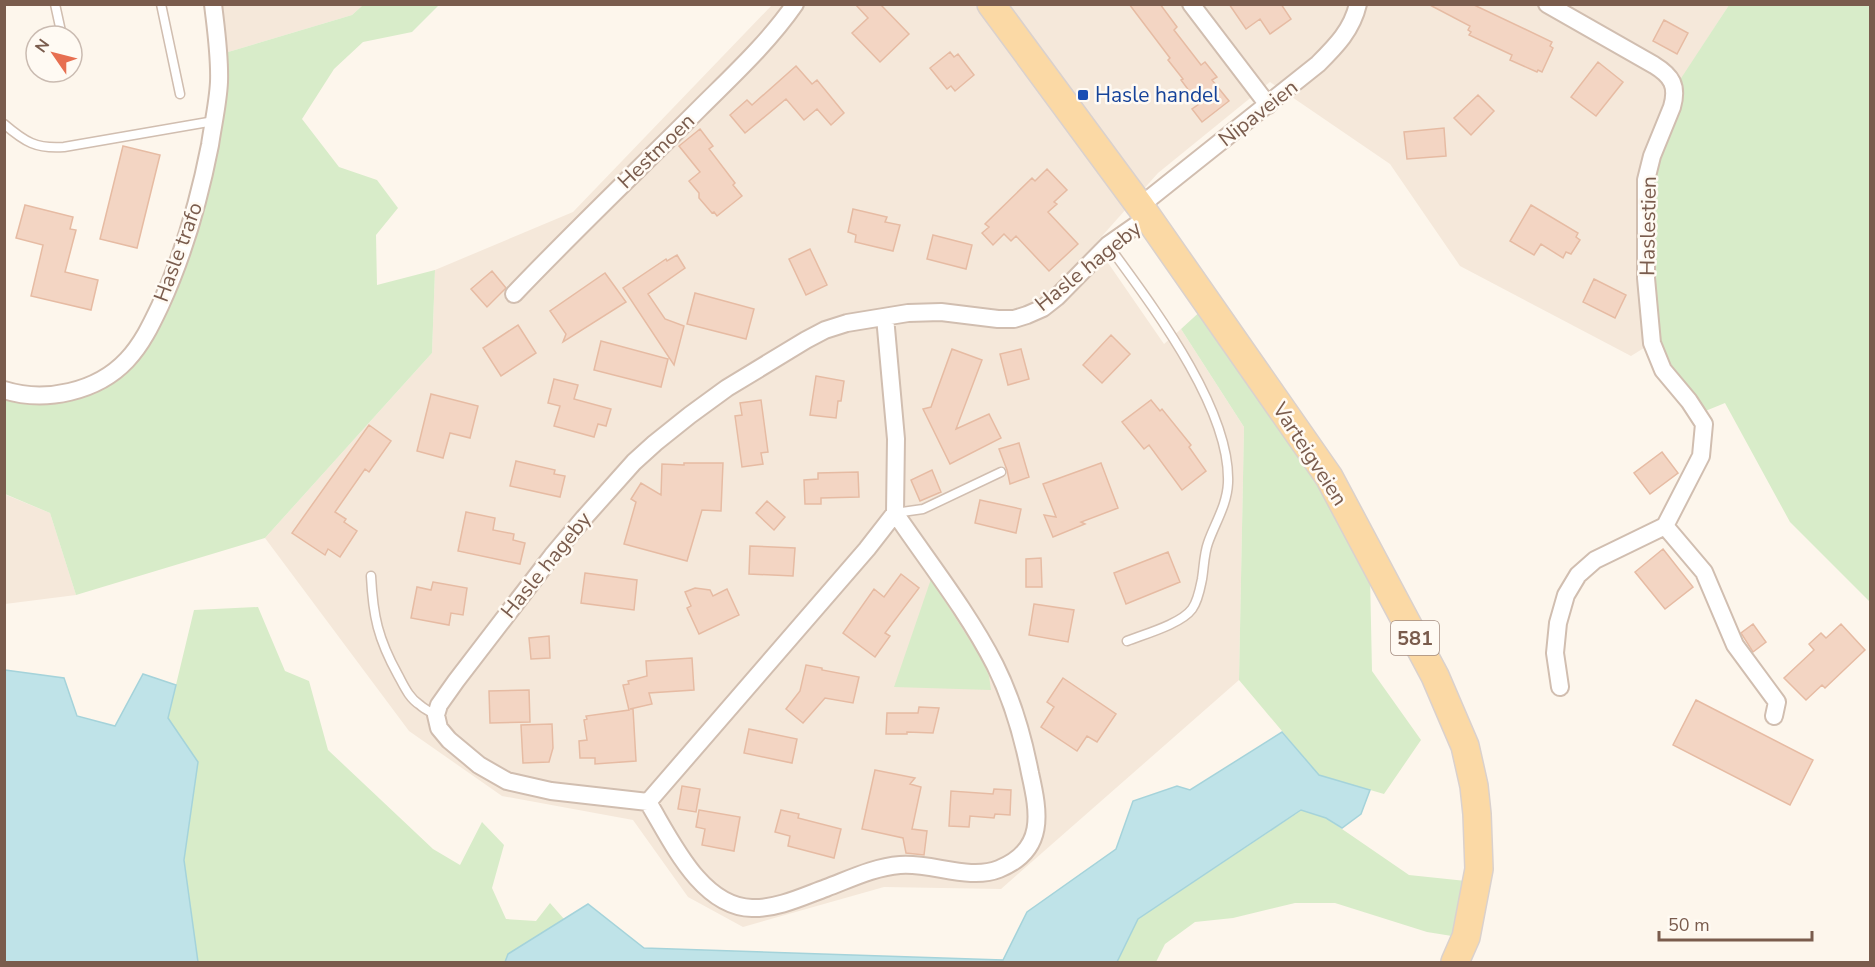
<svg xmlns="http://www.w3.org/2000/svg" width="1875" height="967" viewBox="0 0 1875 967" font-family="'Nunito Sans',sans-serif">
<rect width="100%" height="100%" fill="#fdf6ec"/>
<!-- residential -->
<path fill="#f5e8da" d="M 213,5 L 363,5 L 352,15 L 218,55 Z
M 772,5 L 1729,5 L 1675,89 L 1652,343 L 1631,356 L 1460,266 L 1390,164 L 1270,82 L 1158,173 L 1095,244 L 1164,344 L 1181,329 L 1244,427 L 1239,680 L 1001,889 L 884,887 L 743,927 L 688,897 L 633,820 L 502,796 L 409,731 L 265,538 L 432,353 L 435,270 L 573,212 Z
M 4,494 L 50,513 L 76,595 L 5,604 Z"/>
<!-- green -->
<path fill="#d8ecc9" d="M 363,5 L 439,5 L 412,32 L 363,42 L 334,69 L 302,119 L 339,167 L 377,180 L 398,208 L 376,235 L 377,285 L 435,270 L 432,353 L 265,538 L 76,595 L 50,513 L 5,494 L 5,390 L 65,394 L 127,361 L 186,241 L 218,55 L 352,15 Z
M 1729,5 L 1870,5 L 1870,602 L 1790,522 L 1725,403 L 1698,414 L 1663,370 L 1646,278 L 1646,180 L 1674,89 Z
M 1204,308 L 1313,468 L 1370,575 L 1372,671 L 1421,740 L 1384,794 L 1319,775 L 1239,680 L 1244,427 L 1181,329 Z
M 931,579 L 981,658 L 989,676 L 991,690 L 894,687 Z
M 258,607 L 285,671 L 309,681 L 328,750 L 433,849 L 460,865 L 482,822 L 504,845 L 492,888 L 506,919 L 536,921 L 550,903 L 564,919 L 508,954 L 505,962 L 198,962 L 184,860 L 198,762 L 168,718 L 194,610 Z
M 1302,810 L 1326,818 L 1409,875 L 1466,881 L 1452,936 L 1427,932 L 1335,903 L 1295,903 L 1233,918 L 1195,922 L 1165,944 L 1156,962 L 1117,962 L 1138,919 Z"/>
<!-- water -->
<path fill="#bfe3e8" stroke="#a5d3da" stroke-width="1.5" d="M 5,670 L 64,678 L 77,716 L 115,726 L 143,674 L 176,685 L 168,718 L 198,762 L 184,860 L 198,962 L 5,962 Z
M 1282,732 L 1319,775 L 1370,790 L 1361,814 L 1342,828 L 1326,818 L 1301,810 L 1138,919 L 1117,962 L 505,962 L 508,954 L 588,904 L 644,948 L 1003,960 L 1027,912 L 1116,849 L 1133,801 L 1177,786 L 1190,790 Z"/>
<!-- building -->
<path fill="#f3d5c3" stroke="#e6bba3" stroke-width="1.5" d="M 855,4 L 880,4 L 909,34 L 880,62 L 852,33 L 868,18 Z
M 1129,4 L 1160,4 L 1177,27 L 1174,30 L 1201,65 L 1205,62 L 1217,77 L 1212,80 L 1229,101 L 1202,122 L 1192,109 L 1199,104 L 1181,80 L 1183,79 L 1168,60 L 1170,58 Z
M 1229,4 L 1281,4 L 1291,19 L 1270,34 L 1260,19 L 1246,29 Z
M 1428,4 L 1472,4 L 1552,42 L 1550,46 L 1553,48 L 1542,72 L 1538,70 L 1537,72 L 1510,60 L 1512,55 L 1469,35 L 1471,32 L 1468,30 L 1470,26 Z
M 1664,20 L 1688,33 L 1677,54 L 1653,41 Z
M 950,52 L 954,57 L 958,54 L 974,75 L 955,91 L 951,86 L 947,89 L 930,68 Z
M 1598,62 L 1623,82 L 1596,116 L 1571,97 Z
M 796,66 L 812,84 L 817,80 L 844,113 L 831,125 L 817,109 L 804,120 L 786,99 L 745,133 L 730,115 L 747,100 L 752,105 Z
M 1478,95 L 1494,111 L 1471,135 L 1454,118 Z
M 1444,128 L 1446,156 L 1407,159 L 1404,132 Z
M 700,129 L 713,146 L 709,149 L 735,183 L 733,185 L 742,196 L 717,216 L 714,212 L 712,213 L 699,198 L 699,193 L 689,181 L 700,172 L 679,146 Z
M 123,146 L 160,155 L 137,248 L 100,239 Z
M 1047,169 L 1067,190 L 1054,202 L 1057,204 L 1048,212 L 1078,244 L 1049,271 L 1016,236 L 1011,241 L 1004,234 L 993,245 L 982,233 L 989,227 L 985,224 L 1032,178 L 1035,181 Z
M 25,205 L 73,217 L 70,229 L 76,230 L 65,272 L 98,280 L 91,310 L 31,296 L 43,245 L 16,238 Z
M 1531,205 L 1578,233 L 1576,237 L 1580,240 L 1571,254 L 1566,252 L 1563,258 L 1541,244 L 1534,255 L 1510,241 Z
M 853,209 L 887,217 L 885,222 L 900,225 L 893,251 L 855,242 L 856,235 L 848,232 Z
M 933,235 L 972,245 L 966,269 L 927,259 Z
M 810,249 L 827,285 L 806,295 L 789,259 Z
M 677,255 L 685,268 L 648,294 L 665,319 L 684,326 L 674,365 L 623,288 L 666,259 L 667,261 Z
M 492,271 L 506,288 L 487,307 L 471,289 Z
M 605,273 L 626,302 L 563,342 L 566,334 L 550,311 Z
M 1594,279 L 1626,295 L 1615,318 L 1583,302 Z
M 695,293 L 754,309 L 746,339 L 687,324 Z
M 518,325 L 536,353 L 501,376 L 483,348 Z
M 1111,335 L 1130,354 L 1102,383 L 1083,365 Z
M 601,341 L 668,359 L 661,387 L 594,370 Z
M 952,349 L 982,360 L 956,429 L 989,414 L 1001,438 L 950,464 L 923,409 L 931,407 Z
M 1021,349 L 1029,379 L 1008,385 L 1000,354 Z
M 816,376 L 844,381 L 841,401 L 838,401 L 836,418 L 810,415 Z
M 554,379 L 578,385 L 574,399 L 611,409 L 606,426 L 598,424 L 594,437 L 554,426 L 560,406 L 548,403 Z
M 431,394 L 478,406 L 470,438 L 450,433 L 443,458 L 417,451 Z
M 761,400 L 768,452 L 761,453 L 763,464 L 742,467 L 735,416 L 742,415 L 740,403 Z
M 1151,400 L 1160,411 L 1162,409 L 1191,445 L 1189,447 L 1206,471 L 1182,490 L 1149,445 L 1144,449 L 1122,422 Z
M 369,425 L 391,441 L 369,472 L 365,469 L 335,512 L 346,519 L 344,522 L 357,531 L 340,557 L 328,549 L 325,555 L 292,533 Z
M 1019,443 L 1029,477 L 1010,484 L 1007,470 L 999,449 Z
M 1662,452 L 1678,473 L 1650,494 L 1634,473 Z
M 516,461 L 555,470 L 554,474 L 565,476 L 560,497 L 510,486 Z
M 684,463 L 723,463 L 721,511 L 702,510 L 687,561 L 624,544 L 636,502 L 631,499 L 641,483 L 661,495 L 662,464 L 684,465 Z
M 1101,463 L 1118,508 L 1081,522 L 1085,524 L 1053,537 L 1044,515 L 1056,517 L 1043,484 Z
M 932,470 L 941,492 L 920,501 L 911,480 Z
M 858,472 L 859,497 L 821,498 L 821,504 L 805,504 L 804,480 L 818,479 L 818,473 Z
M 980,500 L 1021,509 L 1016,533 L 975,523 Z
M 767,501 L 785,517 L 774,530 L 756,513 Z
M 466,512 L 495,518 L 493,530 L 514,534 L 513,540 L 525,543 L 520,564 L 458,551 Z
M 750,546 L 795,548 L 793,576 L 749,574 Z
M 1663,549 L 1693,587 L 1665,609 L 1635,572 Z
M 1168,552 L 1180,582 L 1126,604 L 1114,573 Z
M 1041,558 L 1042,587 L 1026,587 L 1026,559 Z
M 585,573 L 637,580 L 634,610 L 581,603 Z
M 901,574 L 919,588 L 885,633 L 890,636 L 875,657 L 843,633 L 874,589 L 884,597 Z
M 433,582 L 467,588 L 463,615 L 451,613 L 449,625 L 411,618 L 417,587 L 431,590 Z
M 695,588 L 710,590 L 713,596 L 727,589 L 739,615 L 699,634 L 687,608 L 691,606 L 685,592 Z
M 1034,604 L 1074,610 L 1068,642 L 1029,635 Z
M 1753,624 L 1766,642 L 1753,652 L 1741,633 Z
M 1841,624 L 1865,650 L 1825,688 L 1822,685 L 1806,700 L 1784,678 L 1814,650 L 1809,644 L 1821,633 L 1826,638 Z
M 549,636 L 550,658 L 531,659 L 529,638 Z
M 692,658 L 694,690 L 649,693 L 652,704 L 630,709 L 633,709 L 636,761 L 595,764 L 595,758 L 580,758 L 579,741 L 587,740 L 584,720 L 587,719 L 586,716 L 629,710 L 623,685 L 629,684 L 628,681 L 647,676 L 646,661 Z
M 806,665 L 822,668 L 822,670 L 859,677 L 853,703 L 825,698 L 803,723 L 786,709 L 800,691 Z
M 1063,678 L 1116,714 L 1097,742 L 1087,736 L 1077,751 L 1041,727 L 1054,707 L 1047,702 Z
M 529,690 L 530,722 L 490,723 L 489,691 Z
M 1696,700 L 1813,760 L 1790,805 L 1673,745 Z
M 919,707 L 939,708 L 933,733 L 907,732 L 907,734 L 886,734 L 887,713 L 918,713 Z
M 552,724 L 553,748 L 549,762 L 523,763 L 521,725 Z
M 749,729 L 797,739 L 792,763 L 744,753 Z
M 875,770 L 915,778 L 910,784 L 921,787 L 912,829 L 927,831 L 924,855 L 906,853 L 903,838 L 862,829 Z
M 682,786 L 700,789 L 696,812 L 678,809 Z
M 994,789 L 1011,790 L 1010,815 L 995,814 L 994,818 L 970,816 L 969,827 L 949,826 L 951,791 L 993,794 Z
M 699,810 L 740,817 L 734,851 L 702,845 L 705,829 L 696,827 Z
M 781,810 L 799,814 L 798,818 L 841,829 L 834,858 L 788,846 L 790,836 L 775,832 Z"/>
<g fill="none" stroke-linecap="round" stroke-linejoin="round">
<defs>
<path id="lane" d="M 55,4 L 62,36
M 161,4 L 180,94
M 4,124 C 25,142 36,149 64,147 L 214,121
M 1108,245 C 1151,304 1231,408 1228,483 C 1227,505 1215,523 1208,543 C 1204,554 1204,567 1202,579 C 1200,589 1198,601 1192,609 C 1181,624 1145,634 1127,641
M 895,513 L 923,509 L 1001,472
M 371,576 C 373,616 378,639 398,675 C 404,686 409,698 420,705 C 424,709 431,712 436,715"/>
<path id="street" d="M 1191,4 L 1268,105
M 1547,4 L 1654,65 C 1672,76 1678,86 1672,107 L 1652,156 L 1646,180 L 1646,278 L 1652,343 L 1663,370 L 1689,401 L 1704,424 L 1701,456 L 1665,526 L 1595,560 L 1578,575 L 1566,595 L 1558,623 L 1555,653 L 1560,687
M 1140,206 L 1318,64 C 1336,46 1352,30 1358,4
M 514,294 C 574,231 637,171 699,109 C 732,76 768,43 795,4
M 885,317 L 896,439 L 895,513 L 867,549 L 648,802 L 551,791 L 507,781 L 479,765 L 449,740 L 439,728 L 436,715 L 439,705 L 456,681 L 552,556 L 584,518 L 634,462 L 655,443 L 690,415 L 727,388 L 806,340 L 825,330 L 847,323 L 908,313 L 941,312 L 998,319 L 1014,319 L 1027,315 L 1043,308 L 1057,297 L 1108,245 L 1148,217
M 4,390 C 45,403 97,392 127,360 C 142,344 151,325 160,306 C 184,254 199,201 210,145 C 213,124 218,103 219,82 C 220,56 216,30 213,4
M 1665,526 L 1704,572 L 1735,645 L 1777,702 L 1774,716
M 648,802 C 671,840 701,907 752,908 C 777,909 804,896 826,888 C 850,879 874,867 900,865 C 931,862 969,881 999,869 C 1046,850 1039,813 1030,773 C 1023,737 1012,699 995,665 C 968,612 929,563 895,513"/>
<path id="primary" d="M 991,4 L 1140,206 L 1329,477 L 1435,676 L 1465,746 L 1474,786 L 1477,814 L 1479,869 L 1466,937 L 1455,962"/>
</defs>
<!-- lane casing -->
<use href="#lane" stroke="#d1beb0" stroke-width="11"/>
<!-- street casing -->
<use href="#street" stroke="#d1beb0" stroke-width="20"/>
<!-- primary casing -->
<use href="#primary" stroke="#dad1cd" stroke-width="30"/>
<!-- lane -->
<use href="#lane" stroke="#fff" stroke-width="8"/>
<!-- street -->
<use href="#street" stroke="#fff" stroke-width="16"/>
<!-- primary -->
<use href="#primary" stroke="#fbd9a5" stroke-width="27"/>
</g>
<!-- markers -->
<rect fill="#1a4fb4" stroke="#fffaf3" stroke-width="2" x="1077" y="89" width="12" height="12" rx="3"/>
<g text-anchor="middle" stroke-width="5" stroke-linejoin="round" paint-order="stroke">
<!-- shield labels -->
<rect fill="#fffaf3" stroke="#a28b7f" stroke-width="1.5" x="1391" y="621" width="48" height="34" rx="4.5"/>
<g font-size="20" font-weight="bold" fill="#7a5c4d">
<text x="1415" y="645">581</text>
</g>
<!-- transit labels -->
<g font-size="21" fill="#164399" stroke="#fffaf3" text-anchor="start">
<text x="1095" y="102">Hasle handel</text>
</g>
<!-- street labels -->
<g font-size="21" fill="#7a5c4d" stroke="#fffaf3">
<text transform="translate(1258 113) rotate(-38)" y="7">Nipaveien</text>
<text transform="translate(656 151) rotate(-44)" y="7">Hestmoen</text>
<text transform="translate(1648 226) rotate(-89)" y="7">Haslestien</text>
<text transform="translate(178 252) rotate(-70)" y="7">Hasle trafo</text>
<text transform="translate(1088 266) rotate(-39)" y="7">Hasle hageby</text>
<text transform="translate(1310 454) rotate(57)" y="7">Varteigveien</text>
<text transform="translate(546 565) rotate(-51)" y="7">Hasle hageby</text>
</g>
</g>
<!-- border -->
<rect width="1875" height="967" fill="none" stroke="#7a5c4d" stroke-width="12"/>
<!-- north arrow -->
<g transform="translate(54 54) rotate(305)"><circle r="28" fill="#fffaf3" stroke="#cabbb1" stroke-width="1.5"/>
<path d="M0-4.5L10 22L0 15L-10 22Z" fill="#e76f51"/>
<text y="-9" font-size="16" font-weight="bold" text-anchor="middle" fill="#7a5c4d">N</text>
</g>
<!-- scale -->
<path d="M1659 931v9h153v-9" fill="none" stroke="#7a5c4d" stroke-width="3"/>
<text x="1668" y="931" font-size="18" fill="#7a5c4d" stroke="#fffaf3" stroke-width="4.5" paint-order="stroke">50 m</text>
</svg>
